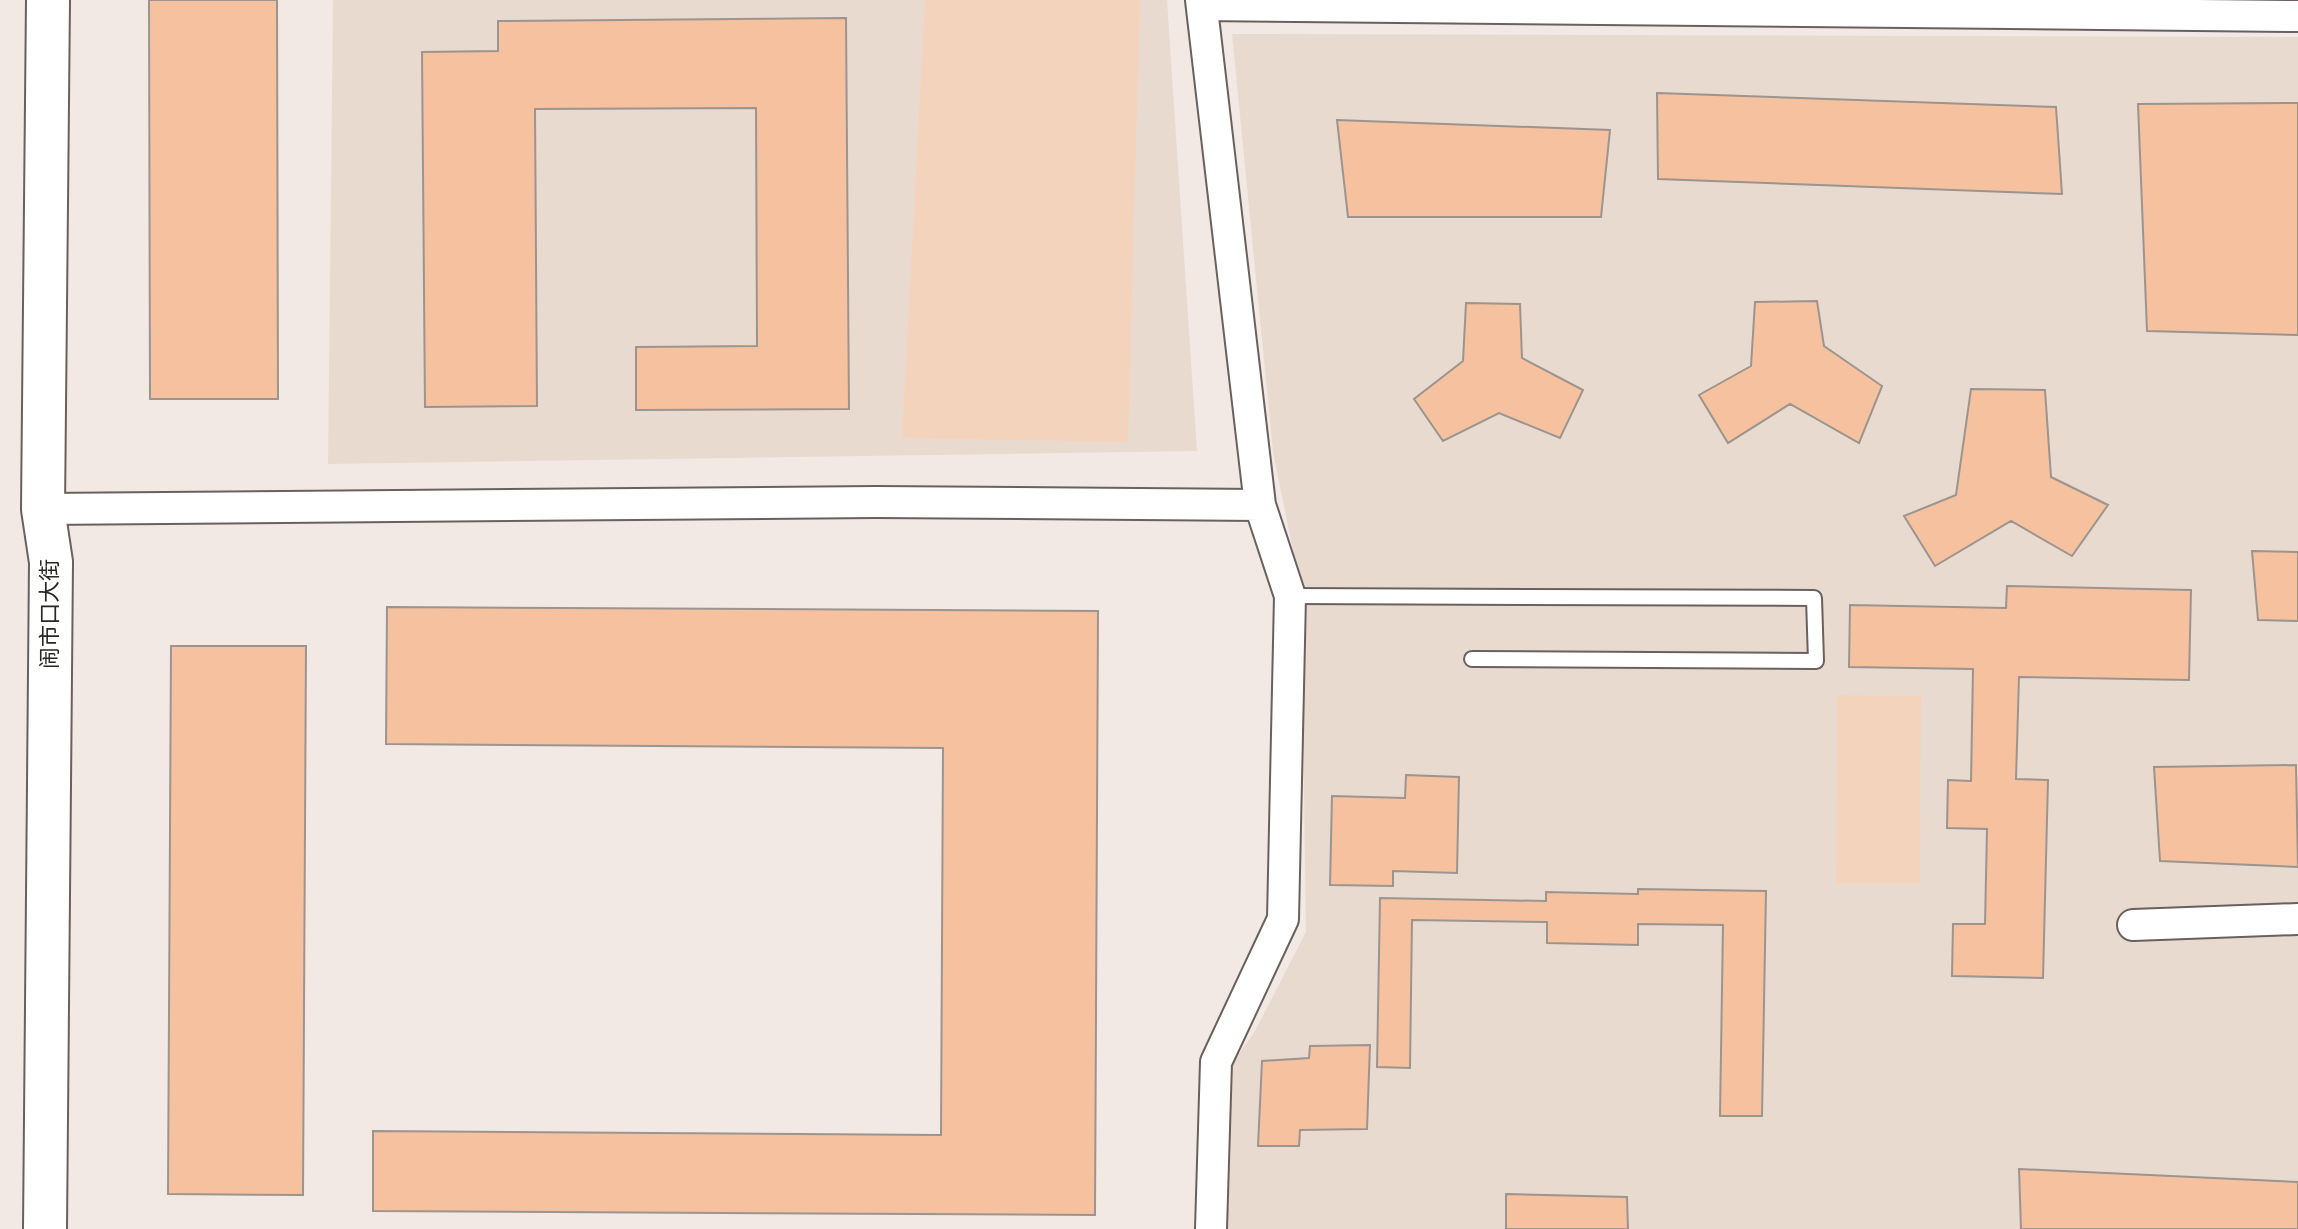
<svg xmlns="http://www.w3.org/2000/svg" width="2298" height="1229" viewBox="0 0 2298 1229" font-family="Rubik,'Noto Sans SC',sans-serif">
<rect width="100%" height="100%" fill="#f2e9e4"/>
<!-- built -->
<path fill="#e9dad0" d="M 333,0 L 1167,0 L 1197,451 L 328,464 Z
M 1232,34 L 2298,37 L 2298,1229 L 1225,1229 L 1232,1064 L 1255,1031 L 1306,932 L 1301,590 L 1273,452 Z"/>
<!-- green -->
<path fill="#f4d3bd" d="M 925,0 L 1140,0 L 1128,442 L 902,438 Z
M 1837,695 L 1921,696 L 1920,883 L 1836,883 Z"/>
<!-- building -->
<path fill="#f6c19e" stroke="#9b948f" stroke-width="2" d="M 149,0 L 277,0 L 278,399 L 150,399 Z
M 846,18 L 849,409 L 636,410 L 636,347 L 757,346 L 756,108 L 535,109 L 537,406 L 425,407 L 422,52 L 498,51 L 498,21 Z
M 1657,93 L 2056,107 L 2062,194 L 1658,179 Z
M 2298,103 L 2298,335 L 2147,331 L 2138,104 Z
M 1337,120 L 1610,130 L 1601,217 L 1348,217 Z
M 1817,301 L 1824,346 L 1882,386 L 1859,443 L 1790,404 L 1728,443 L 1699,395 L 1751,366 L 1755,302 Z
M 1466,303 L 1520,304 L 1522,358 L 1583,390 L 1560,438 L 1499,413 L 1443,441 L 1414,399 L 1463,361 Z
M 1971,389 L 2045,390 L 2051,477 L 2108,505 L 2072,556 L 2011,521 L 1935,566 L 1904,516 L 1956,495 Z
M 2252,551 L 2298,552 L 2298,621 L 2258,620 Z
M 2007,586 L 2191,590 L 2189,680 L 2019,677 L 2016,779 L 2048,780 L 2043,978 L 1952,976 L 1953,924 L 1985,924 L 1987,829 L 1947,828 L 1948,780 L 1971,781 L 1973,669 L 1849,667 L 1850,605 L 2006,608 Z
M 387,607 L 1098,611 L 1095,1215 L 373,1211 L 373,1131 L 941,1135 L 943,748 L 386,744 Z
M 171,646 L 306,646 L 303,1195 L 168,1194 Z
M 2296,765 L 2298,867 L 2160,861 L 2154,767 Z
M 1406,775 L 1459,777 L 1457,873 L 1393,871 L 1393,886 L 1330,885 L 1332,796 L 1405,798 Z
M 1638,889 L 1766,891 L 1762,1116 L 1720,1116 L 1723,925 L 1638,924 L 1638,945 L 1547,943 L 1547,922 L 1412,920 L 1410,1068 L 1377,1067 L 1380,898 L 1546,901 L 1546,892 L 1638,894 Z
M 1370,1045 L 1367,1129 L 1300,1130 L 1299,1146 L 1258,1146 L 1262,1061 L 1309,1058 L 1310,1046 Z
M 2019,1169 L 2298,1182 L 2298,1229 L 2021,1229 Z
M 1506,1194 L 1627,1197 L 1628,1229 L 1506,1229 Z"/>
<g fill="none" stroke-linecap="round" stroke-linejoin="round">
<defs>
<path id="lane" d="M 1290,596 L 1814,598 L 1816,661 L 1472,659"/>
<path id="street" d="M 1201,0 L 1260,505 L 1290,596 L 1283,919 L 1216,1062 L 1211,1229
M 1202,5 L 2298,16
M 43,509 L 876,502 L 1260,505
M 2133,925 L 2298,919"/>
<path id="secondary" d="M 45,1229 L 51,562 L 43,509 L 48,0"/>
</defs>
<!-- lane casing -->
<use href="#lane" stroke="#68615d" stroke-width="18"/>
<!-- street casing -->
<use href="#street" stroke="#68615d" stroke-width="34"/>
<!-- secondary casing -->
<use href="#secondary" stroke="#68615d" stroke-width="46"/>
<!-- lane -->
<use href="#lane" stroke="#fff" stroke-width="14"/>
<!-- street -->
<use href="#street" stroke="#fff" stroke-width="30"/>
<!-- secondary -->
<use href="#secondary" stroke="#fff" stroke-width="42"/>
</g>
<g text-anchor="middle" stroke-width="6" stroke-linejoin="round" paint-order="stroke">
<!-- street labels -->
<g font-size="22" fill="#292624" stroke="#fff">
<text transform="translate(49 614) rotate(-90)" y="8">闹市口大街</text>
</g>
</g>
</svg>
